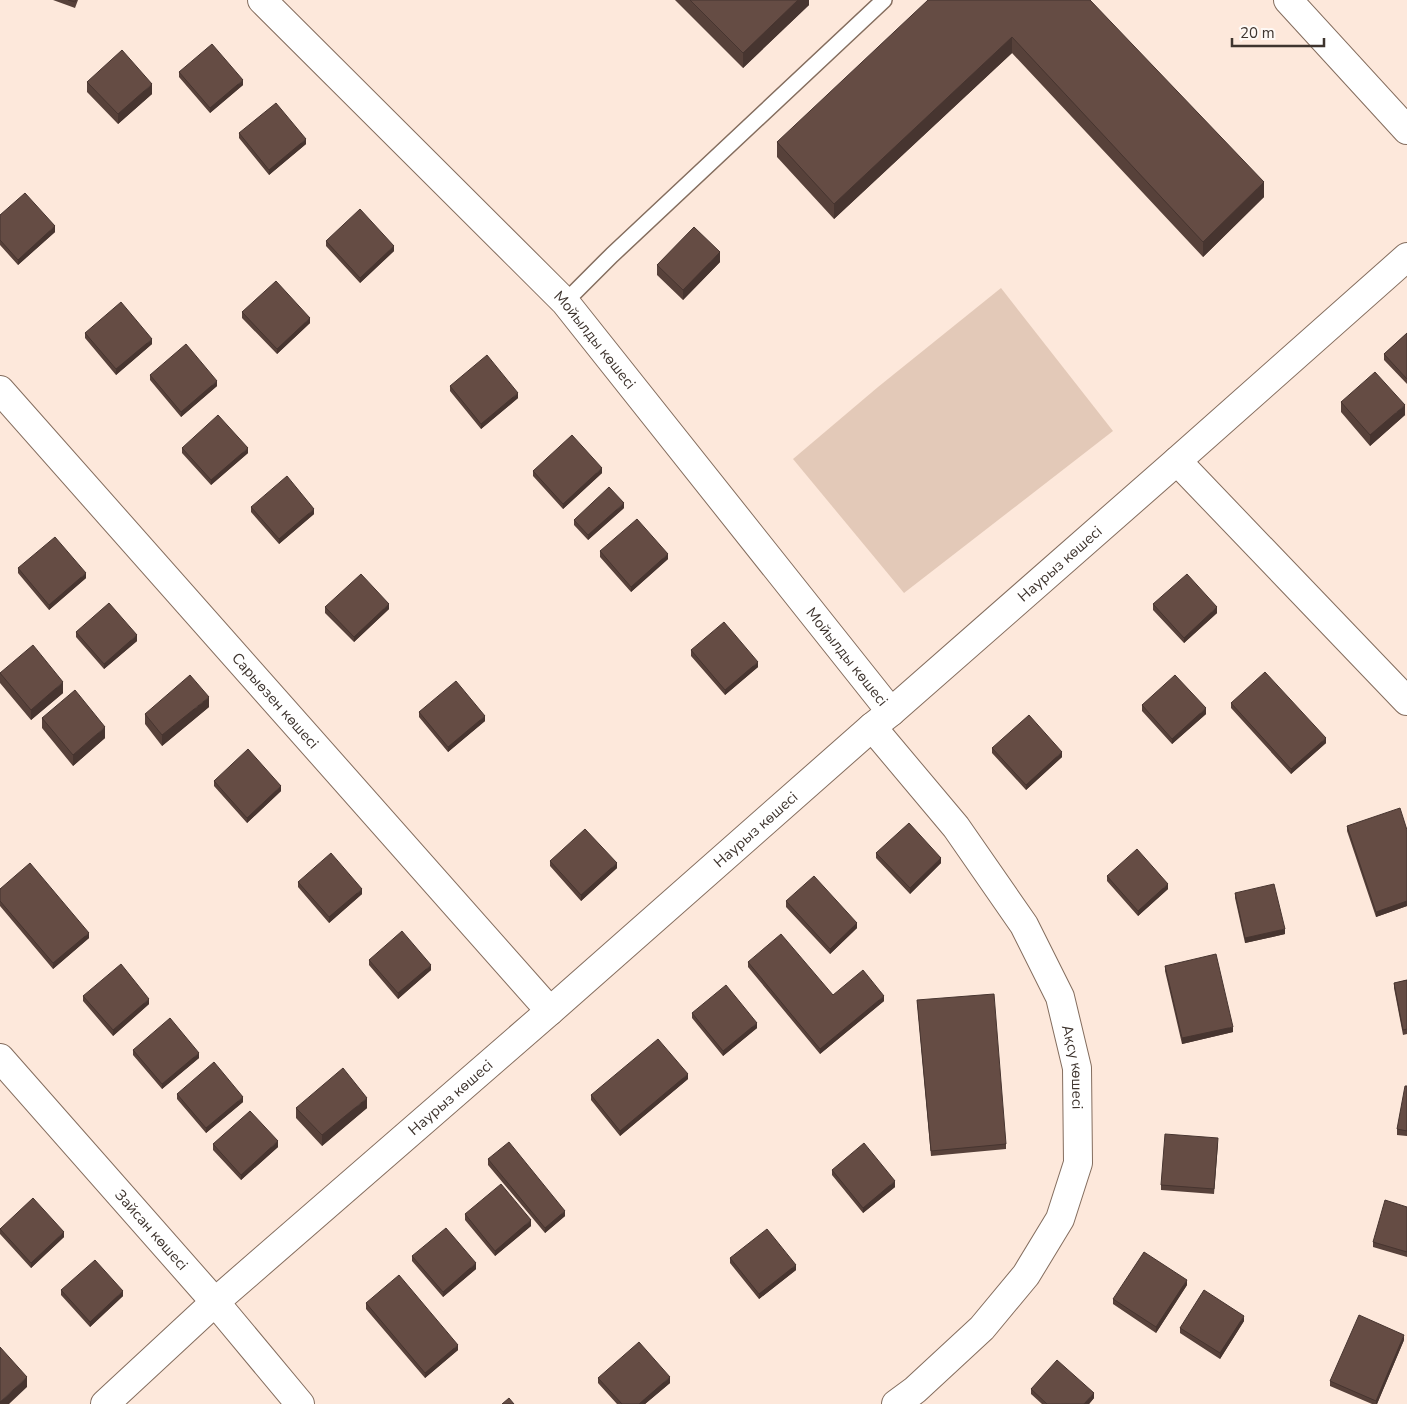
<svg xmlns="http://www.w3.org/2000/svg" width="1407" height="1404" viewBox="0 0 1407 1404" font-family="'Nunito Sans',sans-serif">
<rect width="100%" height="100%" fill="#fde8db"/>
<!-- green -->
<path fill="#e3c9b8" d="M 1001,288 L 1113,431 L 904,593 L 793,459 L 878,387 Z"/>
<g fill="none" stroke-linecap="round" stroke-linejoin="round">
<defs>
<path id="lane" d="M 565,302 L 612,255 L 884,0"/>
<g id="street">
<path id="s1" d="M 262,0 L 565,302 L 891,712"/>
<path d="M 1288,0 L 1407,130"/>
<path id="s2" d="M 0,390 L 550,1011"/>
<path d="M 1177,461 L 1407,701"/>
<path id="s3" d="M 872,727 L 956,827 L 1024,925 L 1060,997 L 1077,1068 L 1078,1163 L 1060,1219 L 1026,1275 L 982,1328 L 915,1390 L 896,1404"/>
<path id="s4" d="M 0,1058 L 215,1302 L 300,1404"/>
<path id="s5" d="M 105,1404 L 215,1302 L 550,1011 L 872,727 L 891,712 L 1177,461 L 1407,257"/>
</g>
</defs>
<!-- lane casing -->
<use href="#lane" stroke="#846d5e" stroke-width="18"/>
<!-- street casing -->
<use href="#street" stroke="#846d5e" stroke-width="30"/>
<!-- lane -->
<use href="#lane" stroke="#fff" stroke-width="15"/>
<!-- street -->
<use href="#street" stroke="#fff" stroke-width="28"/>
</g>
<!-- wall -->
<path fill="#57413a" d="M 53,0 L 78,0 L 75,8 Z
M 675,0 L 809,0 L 809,5 L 743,68 Z
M 1090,0 L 1264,197 L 1203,257 L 1012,53 L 834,219 L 777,157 L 777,142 Z
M 179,72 L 243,85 L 210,113 L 179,77 Z
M 87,82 L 152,94 L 118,124 L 87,92 Z
M 239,133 L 306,144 L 269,175 L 239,138 Z
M 0,215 L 55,232 L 18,265 L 0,245 Z
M 326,241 L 394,251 L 360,283 L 326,246 Z
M 720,262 L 683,300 L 657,275 L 657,265 Z
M 242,312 L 310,323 L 277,354 L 242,318 Z
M 85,333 L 152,344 L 116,375 L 85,338 Z
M 1407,333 L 1407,384 L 1384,360 L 1384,354 Z
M 150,375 L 217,386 L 181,417 L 150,380 Z
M 450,386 L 518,398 L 481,429 L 450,391 Z
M 1341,402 L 1405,415 L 1370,446 L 1341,412 Z
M 182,448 L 248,453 L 211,485 L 182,453 Z
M 533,471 L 602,473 L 563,509 L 533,476 Z
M 251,507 L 314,514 L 279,544 L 251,512 Z
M 624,508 L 588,540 L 574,525 L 574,520 Z
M 600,551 L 668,559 L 631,592 L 600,557 Z
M 18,568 L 86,578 L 49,610 L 18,573 Z
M 1153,604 L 1217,613 L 1184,643 L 1153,610 Z
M 325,607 L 389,609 L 354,642 L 325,613 Z
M 76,632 L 137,641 L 104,669 L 76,637 Z
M 691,650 L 758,667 L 725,695 L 691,656 Z
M 0,673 L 63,693 L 31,720 L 0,683 Z
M 1231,703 L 1326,743 L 1291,774 L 1231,708 Z
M 1142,705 L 1206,714 L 1172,744 L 1142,711 Z
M 209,707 L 162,746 L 145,724 L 145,714 Z
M 419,712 L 485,721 L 448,752 L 419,717 Z
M 42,718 L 105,738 L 73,766 L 42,728 Z
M 992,748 L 1062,757 L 1026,790 L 992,753 Z
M 214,781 L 281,791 L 247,823 L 214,786 Z
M 1347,826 L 1407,830 L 1407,906 L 1376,917 L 1347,831 Z
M 876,853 L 941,863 L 910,894 L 876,858 Z
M 550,861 L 617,868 L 581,901 L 550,866 Z
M 1107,876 L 1168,889 L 1138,916 L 1107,881 Z
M 298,882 L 362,894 L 329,923 L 298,887 Z
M 0,889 L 89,938 L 53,969 L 0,906 Z
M 1235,893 L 1285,934 L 1245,943 L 1235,898 Z
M 786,901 L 857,928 L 830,954 L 786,907 Z
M 369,960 L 431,970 L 398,999 L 369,965 Z
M 748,962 L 833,995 L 884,1001 L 820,1054 L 748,967 Z
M 1165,966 L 1233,1032 L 1182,1044 L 1165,971 Z
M 1407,980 L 1407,1034 L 1403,1035 L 1394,988 L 1394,983 Z
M 83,996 L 149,1004 L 113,1036 L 83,1001 Z
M 917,1000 L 1006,1144 L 1006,1149 L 931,1156 Z
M 692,1013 L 757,1028 L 723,1056 L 692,1018 Z
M 133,1050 L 199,1058 L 162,1089 L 133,1055 Z
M 688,1079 L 620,1136 L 591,1100 L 591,1095 Z
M 1407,1086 L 1407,1136 L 1397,1135 L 1397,1129 Z
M 177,1094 L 243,1102 L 206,1133 L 177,1099 Z
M 296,1108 L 367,1108 L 322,1146 L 296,1118 Z
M 1218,1143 L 1214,1194 L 1161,1190 L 1161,1185 Z
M 213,1144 L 278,1147 L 241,1180 L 213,1150 Z
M 488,1159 L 565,1216 L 545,1233 L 488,1165 Z
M 832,1170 L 895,1187 L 863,1213 L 832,1175 Z
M 1407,1207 L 1407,1257 L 1373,1247 L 1373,1242 Z
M 465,1214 L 531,1226 L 495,1256 L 465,1220 Z
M 0,1229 L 64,1237 L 31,1268 L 0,1234 Z
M 412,1256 L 476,1269 L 443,1297 L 412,1261 Z
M 730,1258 L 796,1270 L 759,1299 L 730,1263 Z
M 1187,1285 L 1156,1333 L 1113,1304 L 1113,1299 Z
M 61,1290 L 123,1296 L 90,1327 L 61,1295 Z
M 366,1303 L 458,1350 L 425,1378 L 366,1309 Z
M 1244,1321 L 1220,1359 L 1180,1333 L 1180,1328 Z
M 1404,1340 L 1377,1404 L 1372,1404 L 1330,1386 L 1330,1381 Z
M 598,1378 L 670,1383 L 645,1404 L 617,1404 L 598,1383 Z
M 1031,1389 L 1094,1398 L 1089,1404 L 1042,1404 L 1031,1394 Z"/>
<!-- shaded-wall -->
<path fill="#473530" d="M 798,0 L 809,0 L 809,5 L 743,68 L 743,53 Z
M 1012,37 L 1012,53 L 834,219 L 834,204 Z
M 243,80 L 243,85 L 210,113 L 210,108 Z
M 152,84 L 152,94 L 118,124 L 118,114 Z
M 306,139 L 306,144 L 269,175 L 269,170 Z
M 1264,182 L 1264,197 L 1203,257 L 1203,242 Z
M 55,226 L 55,232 L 18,265 L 18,260 Z
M 394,246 L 394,251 L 360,283 L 360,278 Z
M 720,252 L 720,262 L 683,300 L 683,290 Z
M 310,318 L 310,323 L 277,354 L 277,349 Z
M 152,339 L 152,344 L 116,375 L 116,369 Z
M 217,381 L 217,386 L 181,417 L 181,412 Z
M 518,393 L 518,398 L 481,429 L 481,424 Z
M 1405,405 L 1405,415 L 1370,446 L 1370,435 Z
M 248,448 L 248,453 L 211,485 L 211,480 Z
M 602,468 L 602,473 L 563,509 L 563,504 Z
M 624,503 L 624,508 L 588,540 L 588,535 Z
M 314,509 L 314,514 L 279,544 L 279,539 Z
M 668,554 L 668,559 L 631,592 L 631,587 Z
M 86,573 L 86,578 L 49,610 L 49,605 Z
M 389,604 L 389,609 L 354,642 L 354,637 Z
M 1217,607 L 1217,613 L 1184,643 L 1184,638 Z
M 137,635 L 137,641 L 104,669 L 104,664 Z
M 758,662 L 758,667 L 725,695 L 725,690 Z
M 63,682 L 63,693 L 31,720 L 31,710 Z
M 209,697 L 209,707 L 162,746 L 162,735 Z
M 1206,708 L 1206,714 L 1172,744 L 1172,739 Z
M 485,716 L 485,721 L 448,752 L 448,747 Z
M 105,727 L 105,738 L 73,766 L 73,755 Z
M 1326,738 L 1326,743 L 1291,774 L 1291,769 Z
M 1062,752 L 1062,757 L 1026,790 L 1026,785 Z
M 281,786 L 281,791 L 247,823 L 247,818 Z
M 941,858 L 941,863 L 910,894 L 910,888 Z
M 617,863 L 617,868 L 581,901 L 581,895 Z
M 1168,884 L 1168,889 L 1138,916 L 1138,911 Z
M 362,889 L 362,894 L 329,923 L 329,917 Z
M 1407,901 L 1407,906 L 1376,917 L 1376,912 Z
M 857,923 L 857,928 L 830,954 L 830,949 Z
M 1285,929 L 1285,934 L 1245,943 L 1245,938 Z
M 89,933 L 89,938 L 53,969 L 53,963 Z
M 431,965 L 431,970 L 398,999 L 398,993 Z
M 884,996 L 884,1001 L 820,1054 L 820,1049 Z
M 149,999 L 149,1004 L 113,1036 L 113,1030 Z
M 757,1023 L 757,1028 L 723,1056 L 723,1051 Z
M 1233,1027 L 1233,1032 L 1182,1044 L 1182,1038 Z
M 199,1053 L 199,1058 L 162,1089 L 162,1084 Z
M 688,1074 L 688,1079 L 620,1136 L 620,1131 Z
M 243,1097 L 243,1102 L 206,1133 L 206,1128 Z
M 367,1098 L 367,1108 L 322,1146 L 322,1135 Z
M 278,1141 L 278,1147 L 241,1180 L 241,1175 Z
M 895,1181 L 895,1187 L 863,1213 L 863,1208 Z
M 565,1211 L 565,1216 L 545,1233 L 545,1228 Z
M 531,1220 L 531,1226 L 495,1256 L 495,1251 Z
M 64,1232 L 64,1237 L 31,1268 L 31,1263 Z
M 476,1263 L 476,1269 L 443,1297 L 443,1292 Z
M 796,1265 L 796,1270 L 759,1299 L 759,1294 Z
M 1187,1280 L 1187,1285 L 1156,1333 L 1156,1327 Z
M 123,1291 L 123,1296 L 90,1327 L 90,1322 Z
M 1244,1316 L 1244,1321 L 1220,1359 L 1220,1353 Z
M 1404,1335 L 1404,1340 L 1377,1404 L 1376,1404 L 1376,1401 Z
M 458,1345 L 458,1350 L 425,1378 L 425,1373 Z
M 27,1377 L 27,1387 L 9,1404 L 0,1404 L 0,1402 Z
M 670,1377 L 670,1383 L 645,1404 L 639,1404 Z
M 1094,1393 L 1094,1398 L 1089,1404 L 1084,1404 Z"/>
<!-- building -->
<path fill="#654c44" stroke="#473530" d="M 68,0 L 76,0 L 75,2 Z
M 690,0 L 798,0 L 743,53 Z
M 928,0 L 1090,0 L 1264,182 L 1203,242 L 1012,37 L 834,204 L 777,142 Z
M 212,44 L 243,80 L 210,108 L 179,72 Z
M 122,50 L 152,84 L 118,114 L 87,82 Z
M 276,103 L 306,139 L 269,170 L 239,133 Z
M 25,193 L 55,226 L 18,260 L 0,240 L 0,215 Z
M 360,209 L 394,246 L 360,278 L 326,241 Z
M 694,227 L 720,252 L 683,290 L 657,265 Z
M 276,281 L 310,318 L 277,349 L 242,312 Z
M 121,302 L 152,339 L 116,369 L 85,333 Z
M 1407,333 L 1407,379 L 1384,354 Z
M 186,344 L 217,381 L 181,412 L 150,375 Z
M 487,355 L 518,393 L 481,424 L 450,386 Z
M 1375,372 L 1405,405 L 1370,435 L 1341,402 Z
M 218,415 L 248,448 L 211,480 L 182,448 Z
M 572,435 L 602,468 L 563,504 L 533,471 Z
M 287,476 L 314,509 L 279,539 L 251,507 Z
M 609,487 L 624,503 L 588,535 L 574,520 Z
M 637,519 L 668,554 L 631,587 L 600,551 Z
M 55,537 L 86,573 L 49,605 L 18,568 Z
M 361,574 L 389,604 L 354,637 L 325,607 Z
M 1187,574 L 1217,607 L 1184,638 L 1153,604 Z
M 109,603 L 137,635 L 104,664 L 76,632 Z
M 724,622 L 758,662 L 725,690 L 691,650 Z
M 33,645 L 63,682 L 31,710 L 0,673 Z
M 1265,672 L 1326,738 L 1291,769 L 1231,703 Z
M 190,675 L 209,697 L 162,735 L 145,714 Z
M 1175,675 L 1206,708 L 1172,739 L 1142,705 Z
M 456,681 L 485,716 L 448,747 L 419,712 Z
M 75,690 L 105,727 L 73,755 L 42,718 Z
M 1029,715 L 1062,752 L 1026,785 L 992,748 Z
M 248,749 L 281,786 L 247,818 L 214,781 Z
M 1400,808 L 1407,830 L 1407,901 L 1376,912 L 1347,826 Z
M 909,823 L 941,858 L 910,888 L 876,853 Z
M 585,829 L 617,863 L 581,895 L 550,861 Z
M 1137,849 L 1168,884 L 1138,911 L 1107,876 Z
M 331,853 L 362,889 L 329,917 L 298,882 Z
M 30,863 L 89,933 L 53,963 L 0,901 L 0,889 Z
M 814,876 L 857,923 L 830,949 L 786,901 Z
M 1274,884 L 1285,929 L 1245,938 L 1235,893 Z
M 402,931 L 431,965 L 398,993 L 369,960 Z
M 781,934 L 833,995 L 863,970 L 884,996 L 820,1049 L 748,962 Z
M 1216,954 L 1233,1027 L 1182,1038 L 1165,966 Z
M 121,964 L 149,999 L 113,1030 L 83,996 Z
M 1407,980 L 1407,1029 L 1403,1030 L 1394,983 Z
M 726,985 L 757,1023 L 723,1051 L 692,1013 Z
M 994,994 L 1006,1144 L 931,1151 L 917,1000 Z
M 170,1018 L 199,1053 L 162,1084 L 133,1050 Z
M 658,1039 L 688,1074 L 620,1131 L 591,1095 Z
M 214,1062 L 243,1097 L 206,1128 L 177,1094 Z
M 343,1068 L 367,1098 L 322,1135 L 296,1108 Z
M 1405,1086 L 1407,1086 L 1407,1131 L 1397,1129 Z
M 250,1111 L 278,1141 L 241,1175 L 213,1144 Z
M 1165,1134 L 1218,1138 L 1214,1189 L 1161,1185 Z
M 509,1142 L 565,1211 L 545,1228 L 488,1159 Z
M 864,1143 L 895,1181 L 863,1208 L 832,1170 Z
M 501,1184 L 531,1220 L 495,1251 L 465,1214 Z
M 33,1198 L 64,1232 L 31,1263 L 0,1229 Z
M 1385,1200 L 1407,1207 L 1407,1252 L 1373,1242 Z
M 446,1228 L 476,1263 L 443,1292 L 412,1256 Z
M 767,1229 L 796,1265 L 759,1294 L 730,1258 Z
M 1144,1252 L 1187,1280 L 1156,1327 L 1113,1299 Z
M 95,1260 L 123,1291 L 90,1322 L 61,1290 Z
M 399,1275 L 458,1345 L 425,1373 L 366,1303 Z
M 1204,1290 L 1244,1316 L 1220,1353 L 1180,1328 Z
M 1359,1315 L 1404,1335 L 1376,1401 L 1330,1381 Z
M 639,1342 L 670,1377 L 639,1404 L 622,1404 L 598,1378 Z
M 0,1347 L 27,1377 L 0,1402 Z
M 1057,1360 L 1094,1393 L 1084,1404 L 1047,1404 L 1031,1389 Z
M 509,1398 L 514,1404 L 502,1404 Z"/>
<g text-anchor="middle" stroke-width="5" stroke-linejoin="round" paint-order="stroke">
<!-- street labels -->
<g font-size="15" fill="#3e342e" stroke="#fef9f5">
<text dy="5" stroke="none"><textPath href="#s1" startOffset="476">Мойылды көшесі</textPath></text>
<text dy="5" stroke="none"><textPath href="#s5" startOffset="1272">Наурыз көшесі</textPath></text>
<text dy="5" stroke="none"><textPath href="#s1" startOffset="881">Мойылды көшесі</textPath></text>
<text dy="5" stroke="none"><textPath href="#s2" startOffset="415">Сарыөзен көшесі</textPath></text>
<text dy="5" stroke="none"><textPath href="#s5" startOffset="868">Наурыз көшесі</textPath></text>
<text dy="5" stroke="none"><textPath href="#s3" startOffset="402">Ақсу көшесі</textPath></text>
<text dy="5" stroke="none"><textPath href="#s5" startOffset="462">Наурыз көшесі</textPath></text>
<text dy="5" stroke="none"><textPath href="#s4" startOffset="229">Зайсан көшесі</textPath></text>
</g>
</g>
<!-- scale -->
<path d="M1232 38v8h92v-8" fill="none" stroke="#3e342e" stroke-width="2.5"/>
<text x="1240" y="38" font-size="15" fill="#3e342e" stroke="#fef9f5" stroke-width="4" paint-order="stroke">20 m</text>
</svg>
